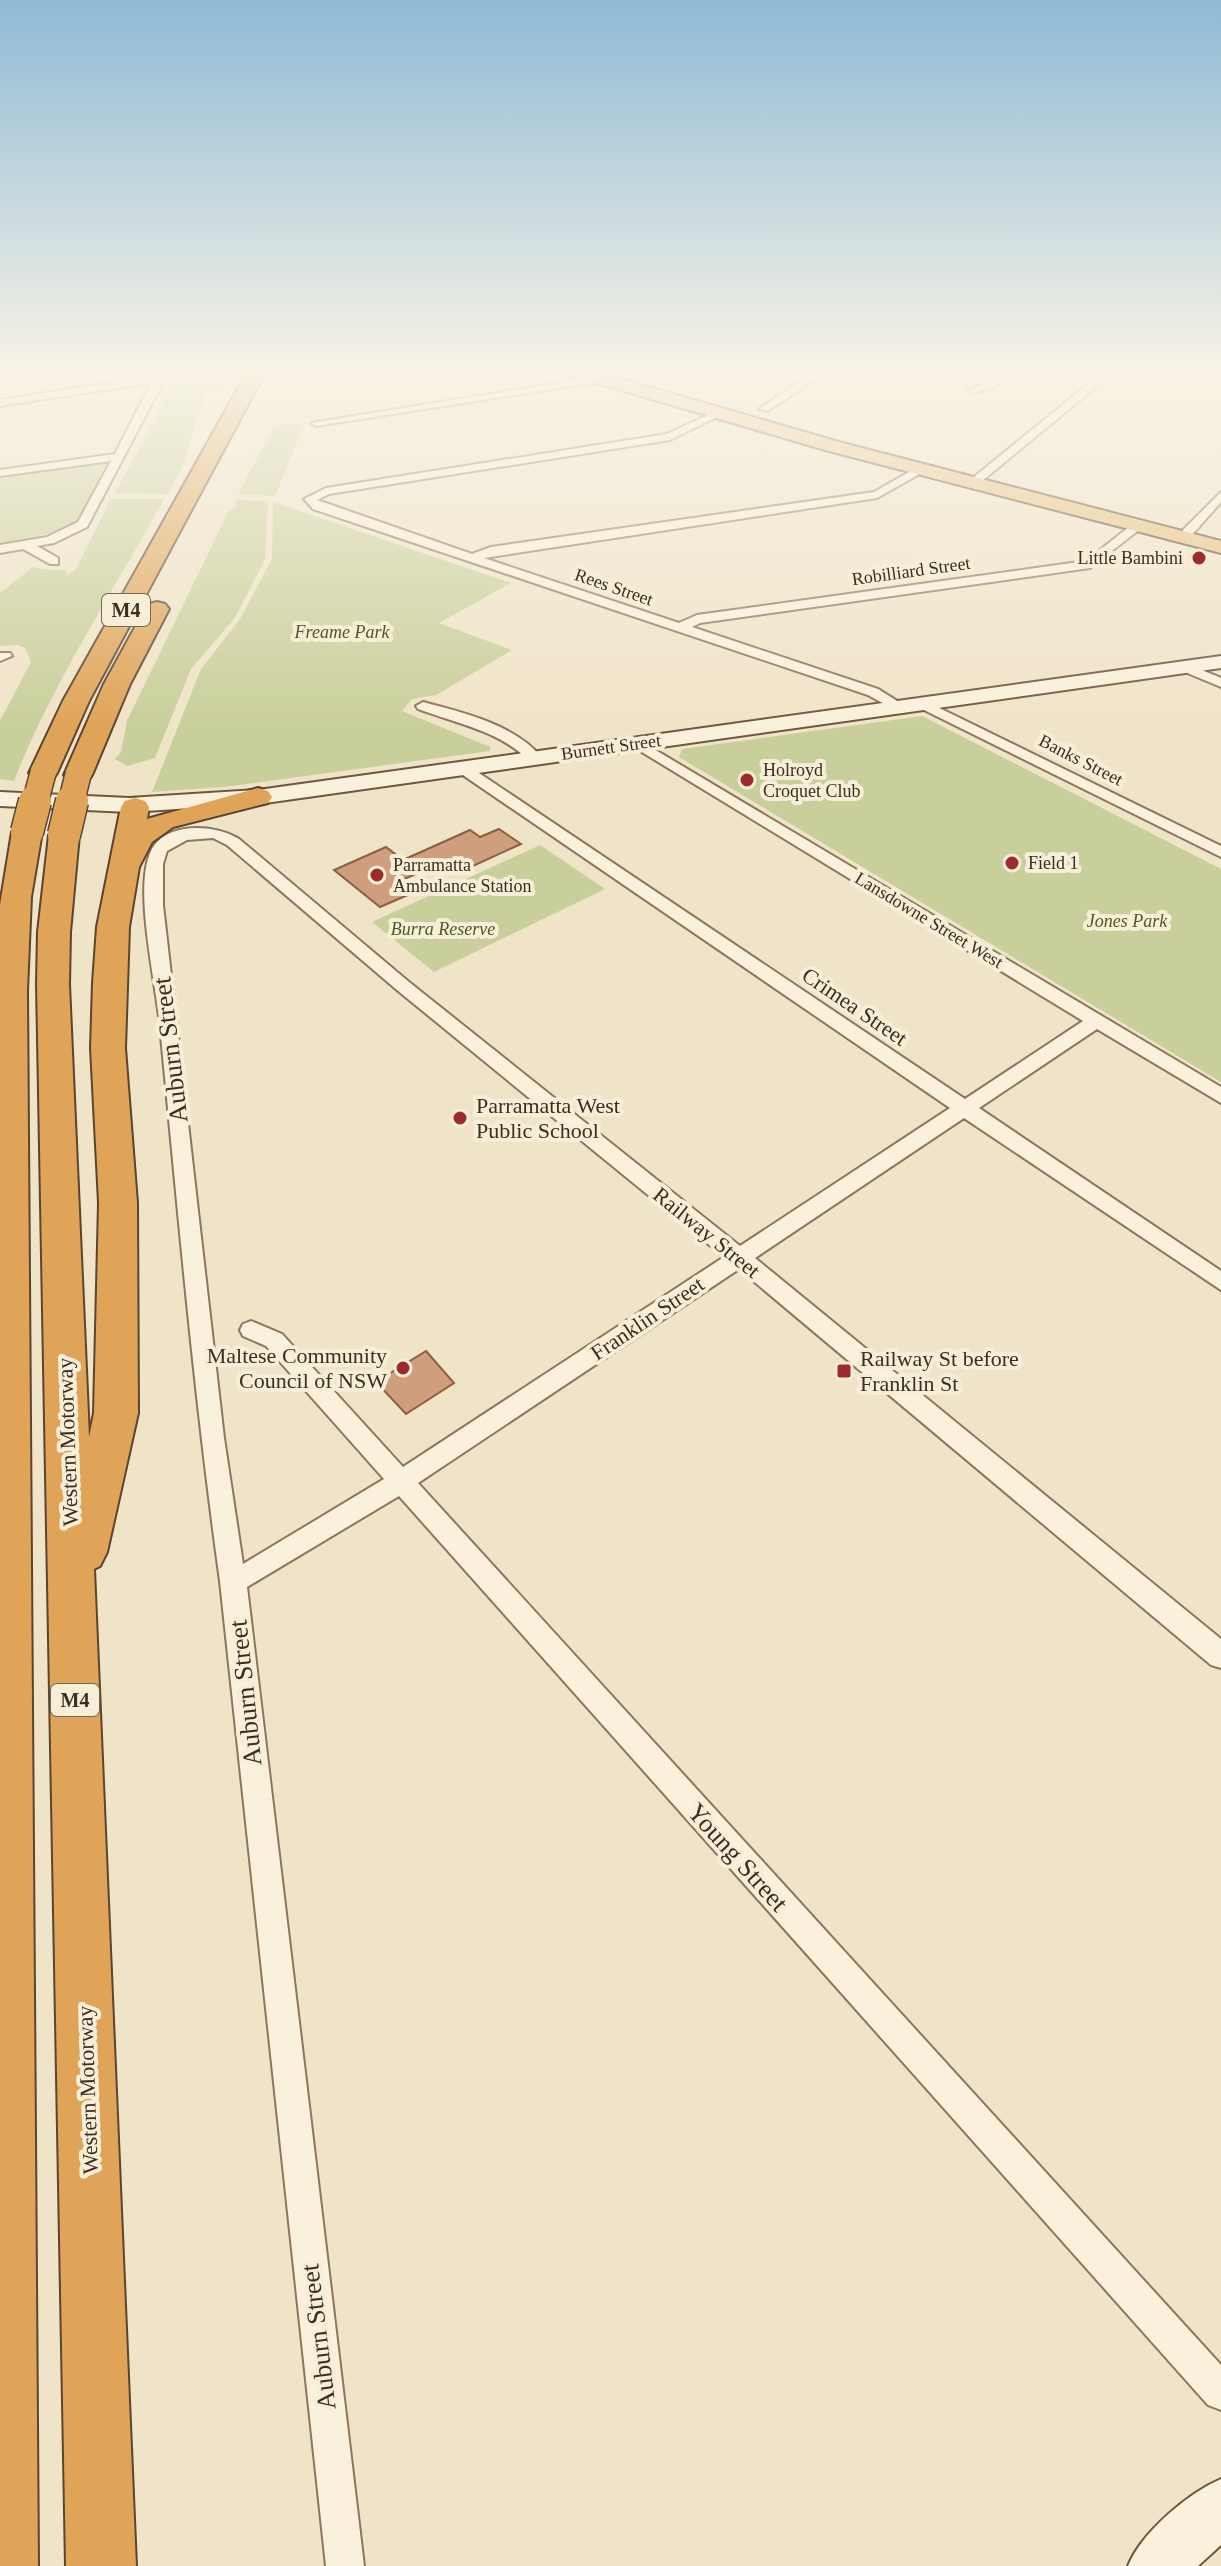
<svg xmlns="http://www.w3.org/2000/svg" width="1221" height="2566" viewBox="0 0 1221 2566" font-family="'Times New Roman',serif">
<rect width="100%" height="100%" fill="#f0e4c8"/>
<!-- green -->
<path fill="#c9cf9b" d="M 188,367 L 231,367 L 221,391 L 205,393 L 184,462 L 168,494 L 115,493 L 174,382 Z
M 305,423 L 275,496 L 238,494 L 275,425 Z
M 104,462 L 106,468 L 76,523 L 63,531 L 0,543 L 0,476 Z
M 111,499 L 164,499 C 113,592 53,682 14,781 L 0,779 L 0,721 L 31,662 L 25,648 L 17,645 L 0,646 L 0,593 L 33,567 C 45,571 55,568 67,571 L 65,577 L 76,569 Z
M 236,500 L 268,501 L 265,559 L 235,618 L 191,669 L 155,758 L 127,766 L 115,759 L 121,752 L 127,721 L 228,512 L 236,506 Z
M 273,502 L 511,583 L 439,623 L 512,650 L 436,695 L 412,699 L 402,711 L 490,747 L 490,751 L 224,787 L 152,792 L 201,669 L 240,619 L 272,559 Z
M 922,716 L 1221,869 L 1221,1082 L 679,757 L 682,749 Z
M 540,845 L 605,889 L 434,972 L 372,922 Z"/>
<!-- building -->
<path fill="#cf9f7d" stroke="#8d5f41" stroke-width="2" d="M 499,829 L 521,844 L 464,870 L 449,859 L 402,880 L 417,891 L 380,907 L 334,870 L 386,847 L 403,860 L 470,830 L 480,837 Z
M 426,1351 L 454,1383 L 406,1414 L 376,1382 Z"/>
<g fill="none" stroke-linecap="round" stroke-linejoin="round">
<defs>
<path id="minor" d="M 161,367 L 171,367 L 87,527 L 54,543 L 37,546 L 58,558 L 58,564 L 50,564 L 23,549 L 0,553 L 0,545 L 47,537 L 78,522 L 111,461 L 0,476 L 0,470 L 115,454 L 151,383 L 0,406 L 0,400 L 154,376 Z
M 822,367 L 834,367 L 768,411 L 759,409 Z
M 1008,367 L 1019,367 L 993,388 L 973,393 L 968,390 L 985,384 Z
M 1109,367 L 1120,367 L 982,481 L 974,481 L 974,477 Z
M 601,376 L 606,379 L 605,381 L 316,426 L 311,423 Z
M 716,411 L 725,413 L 670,440 L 329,494 L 317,500 L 472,554 L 491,547 L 874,492 L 918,467 L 928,469 L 877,498 L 484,558 L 679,623 L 697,615 L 1086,561 L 1134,523 L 1144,526 L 1090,568 L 700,623 L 692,627 L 878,689 L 902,704 L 904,707 L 897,711 L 868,695 L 313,509 L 304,499 L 326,488 L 667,434 Z
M 1221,492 L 1221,502 L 1191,536 L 1183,536 L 1183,530 Z
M 0,653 L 10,653 L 12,656 L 0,661 Z
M 1185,663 L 1221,678 L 1221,687 L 1180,670 L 1180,664 Z
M 923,700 L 1221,846 L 1221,857 L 918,707 L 918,701 Z
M 423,702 C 462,712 516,725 542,758 L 539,761 L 529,761 C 501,731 455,723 418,709 L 416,706 Z
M 637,739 L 1221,1087 L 1221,1103 L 1097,1029 L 979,1108 L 1221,1271 L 1221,1290 L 964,1118 L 755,1258 L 1221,1639 L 1221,1668 L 1211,1665 L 739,1269 L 418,1483 L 1221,2365 L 1221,2410 L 1208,2405 L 399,1496 L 247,1587 L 364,2566 L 326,2566 L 220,1581 C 194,1396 178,1211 160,1025 C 156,983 133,888 151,851 C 165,821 216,824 239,839 L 409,982 L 740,1246 L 950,1108 L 457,771 L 457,765 L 467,765 L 965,1099 L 1083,1021 L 632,746 L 632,740 ZM 213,838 L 227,845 L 397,990 L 724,1257 L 403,1467 L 282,1334 L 251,1321 L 243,1324 L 240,1330 L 243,1336 L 266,1346 L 384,1479 L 243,1564 L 224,1438 L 163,905 L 163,864 L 167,851 L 187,840 Z"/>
<path id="secondary" d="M 1221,656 L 1221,668 L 258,804 L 129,812 L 0,806 L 0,792 L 129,798 L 258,790 Z
M 1221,2479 L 1221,2545 L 1198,2566 L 1128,2566 C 1141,2533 1188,2493 1221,2479 Z"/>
<path id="trunk" d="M 553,367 L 580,367 L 839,442 L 1221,541 L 1221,553 L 825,450 L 556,371 Z"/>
<path id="motorway" d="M 250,367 L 268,367 L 89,701 L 57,773 L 53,779 L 43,781 L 33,779 L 29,773 L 63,701 Z
M 157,602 L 165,604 L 169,609 L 130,684 L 92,775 L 88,781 L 78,783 L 68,781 L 64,775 L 104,684 L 145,609 L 149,604 Z
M 258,788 L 268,791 L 272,797 L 268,803 L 173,827 L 152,842 L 139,867 L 129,927 L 125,1048 L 137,1203 L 138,1413 L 107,1552 L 100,1566 L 94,1569 L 136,2566 L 66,2566 L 37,984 L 38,932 L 49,835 L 54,829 L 64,826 L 74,829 L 79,835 L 70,932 L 69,984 L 89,1437 L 94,1413 L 99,1203 L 91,1048 L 93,983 L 97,927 L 121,807 L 125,801 L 135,798 L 145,801 L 149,807 L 147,819 Z
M 27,823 L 37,826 L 42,832 L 31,897 L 27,991 L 38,2566 L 0,2566 L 0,905 L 12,832 L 17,826 Z"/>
</defs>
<!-- minor casing -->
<use href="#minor" stroke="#8d765c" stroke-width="4"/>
<!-- secondary casing -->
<use href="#secondary" stroke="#6f573f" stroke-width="4"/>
<!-- trunk casing -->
<use href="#trunk" stroke="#5b4430" stroke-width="4"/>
<!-- motorway casing -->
<use href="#motorway" stroke="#5b4430" stroke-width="4"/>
<!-- minor -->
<use href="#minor" fill="#faf1dc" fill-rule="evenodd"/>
<!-- secondary -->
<use href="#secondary" fill="#faf1dc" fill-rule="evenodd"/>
<!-- trunk -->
<use href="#trunk" fill="#eabe7c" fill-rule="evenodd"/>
<!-- motorway -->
<use href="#motorway" fill="#e0a458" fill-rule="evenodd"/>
<defs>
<path id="motorway-bridge-far1" d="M 35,803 L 43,773
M 71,803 L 78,775"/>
<path id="motorway-bridge" d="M 27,832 L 35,801
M 64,835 L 72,801"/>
</defs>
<!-- motorway-bridge-far1 casing -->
<use href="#motorway-bridge-far1" stroke="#5b4430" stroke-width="28" stroke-linecap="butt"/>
<!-- motorway-bridge casing -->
<use href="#motorway-bridge" stroke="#5b4430" stroke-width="35" stroke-linecap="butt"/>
<!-- motorway-bridge-far1 -->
<use href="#motorway-bridge-far1" stroke="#e0a458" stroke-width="25"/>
<!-- motorway-bridge -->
<use href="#motorway-bridge" stroke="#e0a458" stroke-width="32"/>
</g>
<!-- sky -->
<linearGradient id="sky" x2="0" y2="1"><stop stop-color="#8fbad6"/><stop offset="0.51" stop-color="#f8f3e6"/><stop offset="1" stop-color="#f8f3e6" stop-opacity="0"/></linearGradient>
<rect width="1221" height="726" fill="url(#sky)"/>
<!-- markers -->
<g fill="#9e2a2b" stroke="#f7eed8" stroke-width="3">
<circle cx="1199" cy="558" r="8"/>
<circle cx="747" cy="780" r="8"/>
<circle cx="1012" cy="863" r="8"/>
<circle cx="377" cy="875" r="8"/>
<circle cx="460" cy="1118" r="8"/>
<circle cx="403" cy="1368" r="8"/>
<rect x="836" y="1363" width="16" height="16" rx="4"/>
</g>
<g text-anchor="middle" stroke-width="8" stroke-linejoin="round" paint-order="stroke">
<!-- far-poi labels -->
<g font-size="18" fill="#3d2e20" stroke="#f7eed8" text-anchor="start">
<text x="1183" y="564" text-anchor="end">Little Bambini</text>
<text x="763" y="776">Holroyd<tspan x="763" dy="21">Croquet Club</tspan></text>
<text x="1028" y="869">Field 1</text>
<text x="393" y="871">Parramatta<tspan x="393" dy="21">Ambulance Station</tspan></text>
</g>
<!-- far-street labels -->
<g font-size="18" fill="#3d2e20" stroke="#f7eed8">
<text transform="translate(911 571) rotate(-8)" y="6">Robilliard Street</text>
<text transform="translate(614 587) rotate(19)" y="6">Rees Street</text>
<text transform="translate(611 747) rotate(-8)" y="6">Burnett Street</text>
<text transform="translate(1081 760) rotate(27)" y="6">Banks Street</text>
<text transform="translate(929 920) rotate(31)" y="6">Lansdowne Street West</text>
</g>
<!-- far-park labels -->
<g font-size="18" font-style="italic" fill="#4d5a26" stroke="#f7eed8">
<text x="342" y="638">Freame Park</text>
<text x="1127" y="927">Jones Park</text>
<text x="443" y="935">Burra Reserve</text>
</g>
<!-- shield labels -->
<g fill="#f7eed8" stroke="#756857" stroke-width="2">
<rect x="102" y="594" width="48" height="32" rx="6"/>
<rect x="51" y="1684" width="48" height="32" rx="6"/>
</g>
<g font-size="20" font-weight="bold" fill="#3d2e20">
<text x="126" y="617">M4</text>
<text x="75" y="1707">M4</text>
</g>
<!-- street labels -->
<g font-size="22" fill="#3d2e20" stroke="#f7eed8">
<text transform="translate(855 1006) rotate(34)" y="8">Crimea Street</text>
<text transform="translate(707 1232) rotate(39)" y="8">Railway Street</text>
<text transform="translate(647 1318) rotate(-34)" y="8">Franklin Street</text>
<text transform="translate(67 1442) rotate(-92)" y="8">Western Motorway</text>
<text transform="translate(87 2090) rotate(-92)" y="8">Western Motorway</text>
</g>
<!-- poi labels -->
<g font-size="22" fill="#3d2e20" stroke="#f7eed8" text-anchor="start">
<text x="476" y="1113">Parramatta West<tspan x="476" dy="25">Public School</tspan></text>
<text x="387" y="1363" text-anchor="end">Maltese Community<tspan x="387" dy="25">Council of NSW</tspan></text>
<text x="860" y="1366">Railway St before<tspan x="860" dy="25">Franklin St</tspan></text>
</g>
<!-- near-street labels -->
<g font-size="26" fill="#3d2e20" stroke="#f7eed8">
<text transform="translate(170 1050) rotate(-97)" y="9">Auburn Street</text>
<text transform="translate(245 1693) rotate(-96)" y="9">Auburn Street</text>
<text transform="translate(738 1857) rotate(48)" y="9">Young Street</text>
<text transform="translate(318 2337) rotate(-97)" y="9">Auburn Street</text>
</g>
</g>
</svg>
